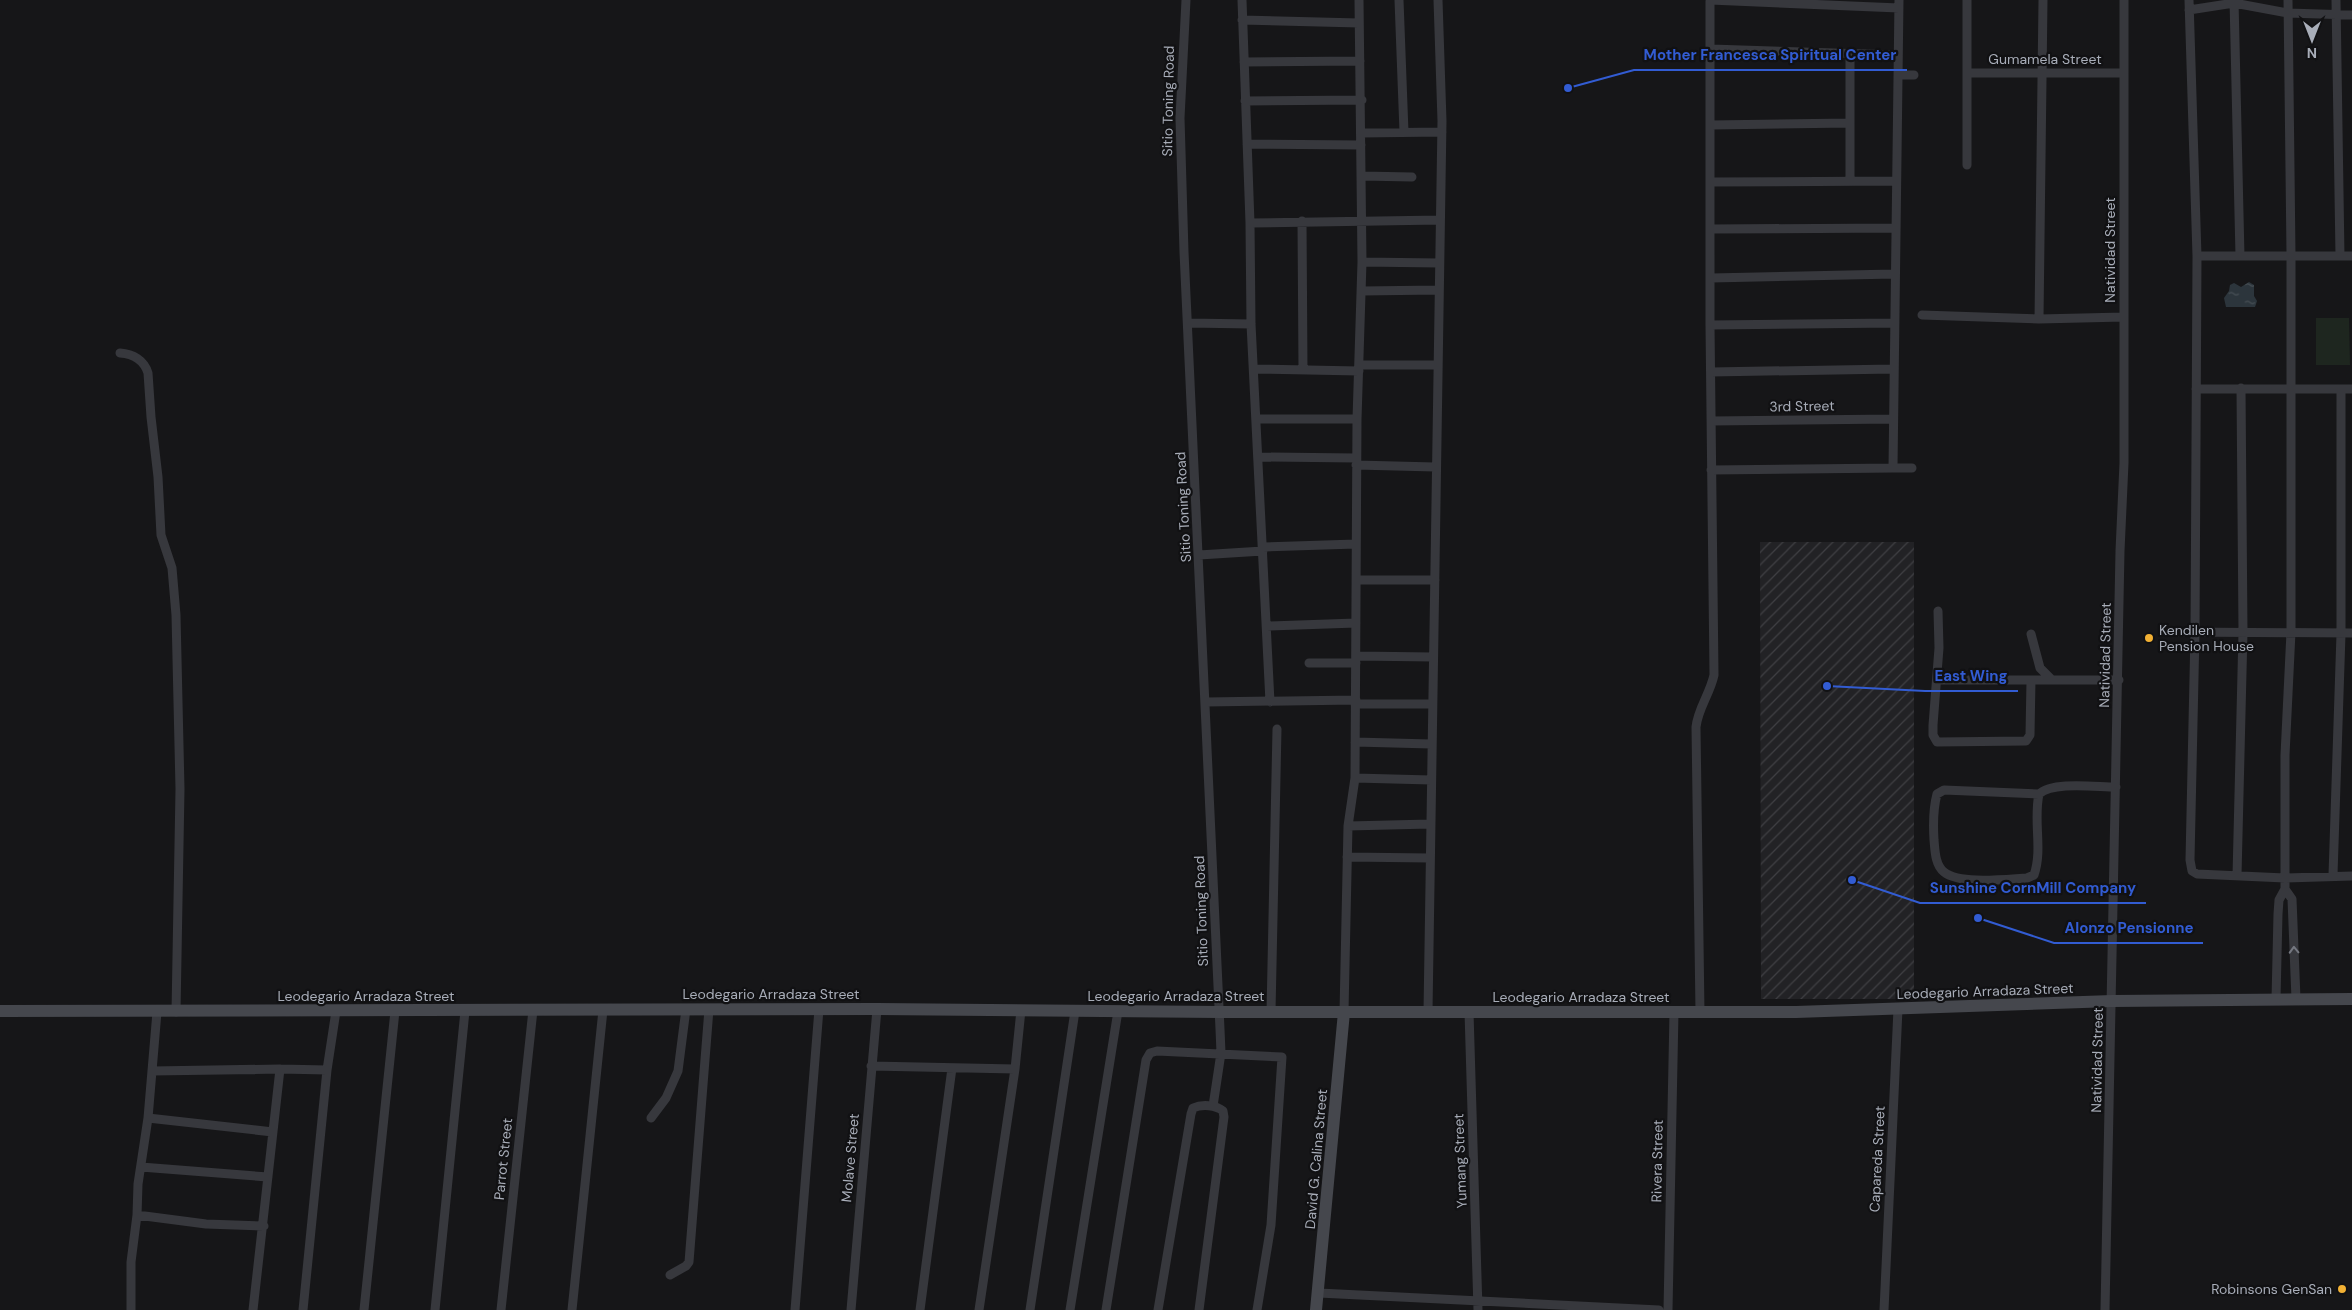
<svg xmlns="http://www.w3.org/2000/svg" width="2352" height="1310" viewBox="0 0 2352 1310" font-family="'DM Sans',sans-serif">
<defs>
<pattern id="industrial-furrows" width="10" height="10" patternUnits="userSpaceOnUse" patternTransform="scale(1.25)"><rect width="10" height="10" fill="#222225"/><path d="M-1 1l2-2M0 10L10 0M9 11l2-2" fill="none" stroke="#3f3f43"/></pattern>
<pattern id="water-ripples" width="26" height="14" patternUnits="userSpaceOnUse" patternTransform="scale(1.25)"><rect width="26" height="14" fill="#2c353c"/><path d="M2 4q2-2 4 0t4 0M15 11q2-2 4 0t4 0" fill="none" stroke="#485056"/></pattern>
</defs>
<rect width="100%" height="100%" fill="#161618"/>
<!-- industrial -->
<path fill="url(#industrial-furrows)" d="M 1760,542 L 1914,542 L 1914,999 L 1761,999 Z"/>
<!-- park -->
<path fill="#1e261f" d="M 2316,318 L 2349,318 L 2350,365 L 2316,365 Z"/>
<!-- water -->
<path fill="url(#water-ripples)" d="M 2249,282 L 2254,285 L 2254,296 L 2257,301 L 2255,307 L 2226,307 L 2224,298 L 2229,291 L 2230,285 L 2234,283 L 2241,287 Z"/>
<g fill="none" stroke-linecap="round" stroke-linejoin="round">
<!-- street -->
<path stroke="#37383d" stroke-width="9" d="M 1186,0 L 1180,118 L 1184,252 L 1220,1029 L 1221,1053 L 1213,1106
M 1242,0 L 1250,223 L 1251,324 L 1270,702
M 1399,0 L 1404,132
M 1710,0 L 1899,8
M 2189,0 L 2197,256 L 2195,632 L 2190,860 L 2192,871 L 2197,874 L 2285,878 L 2352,876
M 2234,0 L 2240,256
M 2336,0 L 2340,256
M 2189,10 L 2234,3 L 2288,13 L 2352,15
M 1242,20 L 1359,23
M 1711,49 L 1898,55
M 1244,62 L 1360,61
M 1967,73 L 2124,73
M 1898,75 L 1914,75
M 1245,101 L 1362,100
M 1711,125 L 1850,123
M 1361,133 L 1442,132
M 1247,144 L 1361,145
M 1967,165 L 1967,0
M 1362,176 L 1412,177
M 1850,181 L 1850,55
M 1711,182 L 1896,181
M 1302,221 L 1303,369
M 1250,223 L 1440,220
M 1711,229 L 1895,228
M 2197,256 L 2352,256
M 1362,262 L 1439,263
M 1711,278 L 1894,274
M 1362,291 L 1438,290
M 1922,315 L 2039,319 L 2124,317
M 2039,319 L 2043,0
M 1189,323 L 1251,324
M 1710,325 L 1893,323
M 120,353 C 133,354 144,360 148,373 L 151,417 L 158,477 L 161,535 L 172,568 L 176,615 L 180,789 L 176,1012
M 1359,365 L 1437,365
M 1254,369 L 1359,371
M 1711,372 L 1893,369
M 2196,389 L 2352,389
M 1256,419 L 1357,419
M 1711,421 L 1893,419
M 1258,457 L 1356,458
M 1356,465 L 1435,467
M 1893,468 L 1912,468
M 1711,470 L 1893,468 L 1899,0
M 1263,547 L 1356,544
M 1199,555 L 1263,551
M 1356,580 L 1435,580
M 1938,611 L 1939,648 L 1933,725 L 1933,735 L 1937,742 L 2026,741 L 2030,735 L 2031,680
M 1267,626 L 1356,623
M 2177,632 L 2352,633
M 2031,634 L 2040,668 L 2052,680
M 1356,656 L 1433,657
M 1309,663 L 1356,663
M 1937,680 L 2119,680
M 1206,702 L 1356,700
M 1355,704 L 1432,704
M 1355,742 L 1431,744
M 1355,778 L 1431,780
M 2039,794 C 2033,821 2043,849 2034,875 L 2027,878 C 2007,879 1960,885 1944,872 C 1935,865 1935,850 1934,840 C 1933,824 1933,809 1937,794 L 1944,790 L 2039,794 C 2053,781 2096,787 2116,787
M 1348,826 L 1430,824
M 1347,857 L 1430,858
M 2333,875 L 2341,634 L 2341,389
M 2237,876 L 2243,632 L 2241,388
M 2285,889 L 2292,899 L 2296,999
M 2276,999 L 2278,914 L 2279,900 L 2285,889 L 2285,755 L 2291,632 L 2291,255 L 2288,0
M 1271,1012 L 1277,729
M 1344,1012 L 1348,826 L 1355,778 L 1357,419 L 1362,262 L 1359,0
M 1428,1012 L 1442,121 L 1438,0
M 1469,1012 L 1478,1310
M 1700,1012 L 1696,727 C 1698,708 1710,694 1714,675 L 1710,325 L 1710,0
M 871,1066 L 1015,1069
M 152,1071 L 280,1069 L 327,1070
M 148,1118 L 273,1132
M 651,1118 L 666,1098 L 678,1071 L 686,1009
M 141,1167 L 268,1177
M 137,1215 L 206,1224 L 264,1226
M 670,1275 L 686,1266 L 689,1262 L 709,1009
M 1319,1293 L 1659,1310
M 131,1310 L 131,1262 L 137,1215 L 138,1184 L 148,1118 L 157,1012
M 253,1310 L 280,1069
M 303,1310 L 327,1070 L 336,1011
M 364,1310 L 395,1011
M 435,1310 L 465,1011
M 501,1310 L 533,1010
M 572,1310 L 603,1010
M 795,1310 L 819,1009
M 851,1310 L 877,1009
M 920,1310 L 952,1068
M 979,1310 L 1015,1069 L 1021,1010
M 1030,1310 L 1075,1011
M 1070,1310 L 1118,1011
M 1106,1310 L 1146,1060 L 1150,1053 L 1157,1051 L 1282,1057 L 1271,1225 L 1257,1310
M 1158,1310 L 1191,1114 L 1193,1108 C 1202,1104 1216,1105 1223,1111 L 1224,1117 L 1199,1310
M 1668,1310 L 1674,1012
M 1884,1310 L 1898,1009
M 2105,1310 L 2120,551 L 2124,463 L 2124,0"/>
<!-- secondary -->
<path stroke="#45474d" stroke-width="12" d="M 0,1011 L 877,1009 L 1219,1012 L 1796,1012 L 2112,1001 L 2352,999
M 1316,1310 L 1344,1012"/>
</g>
<!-- one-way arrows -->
<defs><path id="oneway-chevron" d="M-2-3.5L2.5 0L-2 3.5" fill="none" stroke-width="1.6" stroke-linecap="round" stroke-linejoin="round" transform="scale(1.25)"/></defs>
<use stroke="#757881" href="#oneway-chevron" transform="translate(2294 950) rotate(-92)"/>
<!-- markers -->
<g fill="#f2b134" stroke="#111113" stroke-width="2">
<circle cx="2149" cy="638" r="5"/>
<circle cx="2342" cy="1289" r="5"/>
</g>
<g text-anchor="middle" stroke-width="4.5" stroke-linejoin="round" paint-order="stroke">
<!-- street labels -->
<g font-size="14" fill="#a8adb8" stroke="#111113">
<text x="2045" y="64">Gumamela Street</text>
<text transform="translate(1168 101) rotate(-89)" y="5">Sitio Toning Road</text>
<text transform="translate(2110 250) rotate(-90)" y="5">Natividad Street</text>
<text transform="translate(1802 406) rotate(-1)" y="5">3rd Street</text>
<text transform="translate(1183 507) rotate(-93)" y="5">Sitio Toning Road</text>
<text transform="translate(2105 655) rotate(-89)" y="5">Natividad Street</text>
<text transform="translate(1201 911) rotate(-92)" y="5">Sitio Toning Road</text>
<text transform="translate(1985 991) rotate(-2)" y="5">Leodegario Arradaza Street</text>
<text x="771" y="999">Leodegario Arradaza Street</text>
<text x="366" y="1001">Leodegario Arradaza Street</text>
<text x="1176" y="1001">Leodegario Arradaza Street</text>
<text x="1581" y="1002">Leodegario Arradaza Street</text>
<text transform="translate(2097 1060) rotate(-89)" y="5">Natividad Street</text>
<text transform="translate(850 1158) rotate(-85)" y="5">Molave Street</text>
<text transform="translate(503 1159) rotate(-84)" y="5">Parrot Street</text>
<text transform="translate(1316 1159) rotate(-85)" y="5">David G. Calina Street</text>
<text transform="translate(1877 1159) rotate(-87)" y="5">Capareda Street</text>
<text transform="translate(1460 1161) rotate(-92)" y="5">Yumang Street</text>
<text transform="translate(1657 1161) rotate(-89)" y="5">Rivera Street</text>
</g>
<!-- poi labels -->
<g font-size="14" fill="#a8adb8" stroke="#111113" text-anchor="start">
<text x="2159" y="635">Kendilen<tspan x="2159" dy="16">Pension House</tspan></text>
<text x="2332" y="1294" text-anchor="end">Robinsons GenSan</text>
</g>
</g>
<!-- callouts -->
<path fill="none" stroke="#325cd3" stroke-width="2" d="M1568 88L1634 70H1907M1827 686L1925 691H2018M1852 880L1920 903H2146M1978 918L2054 943H2203"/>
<g fill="#325cd3" stroke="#111113" stroke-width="2">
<circle cx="1568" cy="88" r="5"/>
<circle cx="1827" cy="686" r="5"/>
<circle cx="1852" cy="880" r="5"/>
<circle cx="1978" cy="918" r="5"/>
</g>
<g font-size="15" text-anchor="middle" font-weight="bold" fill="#325cd3" stroke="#111113" stroke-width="4.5" stroke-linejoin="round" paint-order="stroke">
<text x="1770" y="60">Mother Francesca Spiritual Center</text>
<text x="1971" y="681">East Wing</text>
<text x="2033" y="893">Sunshine CornMill Company</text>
<text x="2129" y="933">Alonzo Pensionne</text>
</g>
<!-- north arrow -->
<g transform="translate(2312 40) rotate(180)" stroke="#111113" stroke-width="4" paint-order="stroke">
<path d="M0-4L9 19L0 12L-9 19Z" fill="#a8adb8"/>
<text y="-8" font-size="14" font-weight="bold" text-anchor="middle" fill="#a8adb8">N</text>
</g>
</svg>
